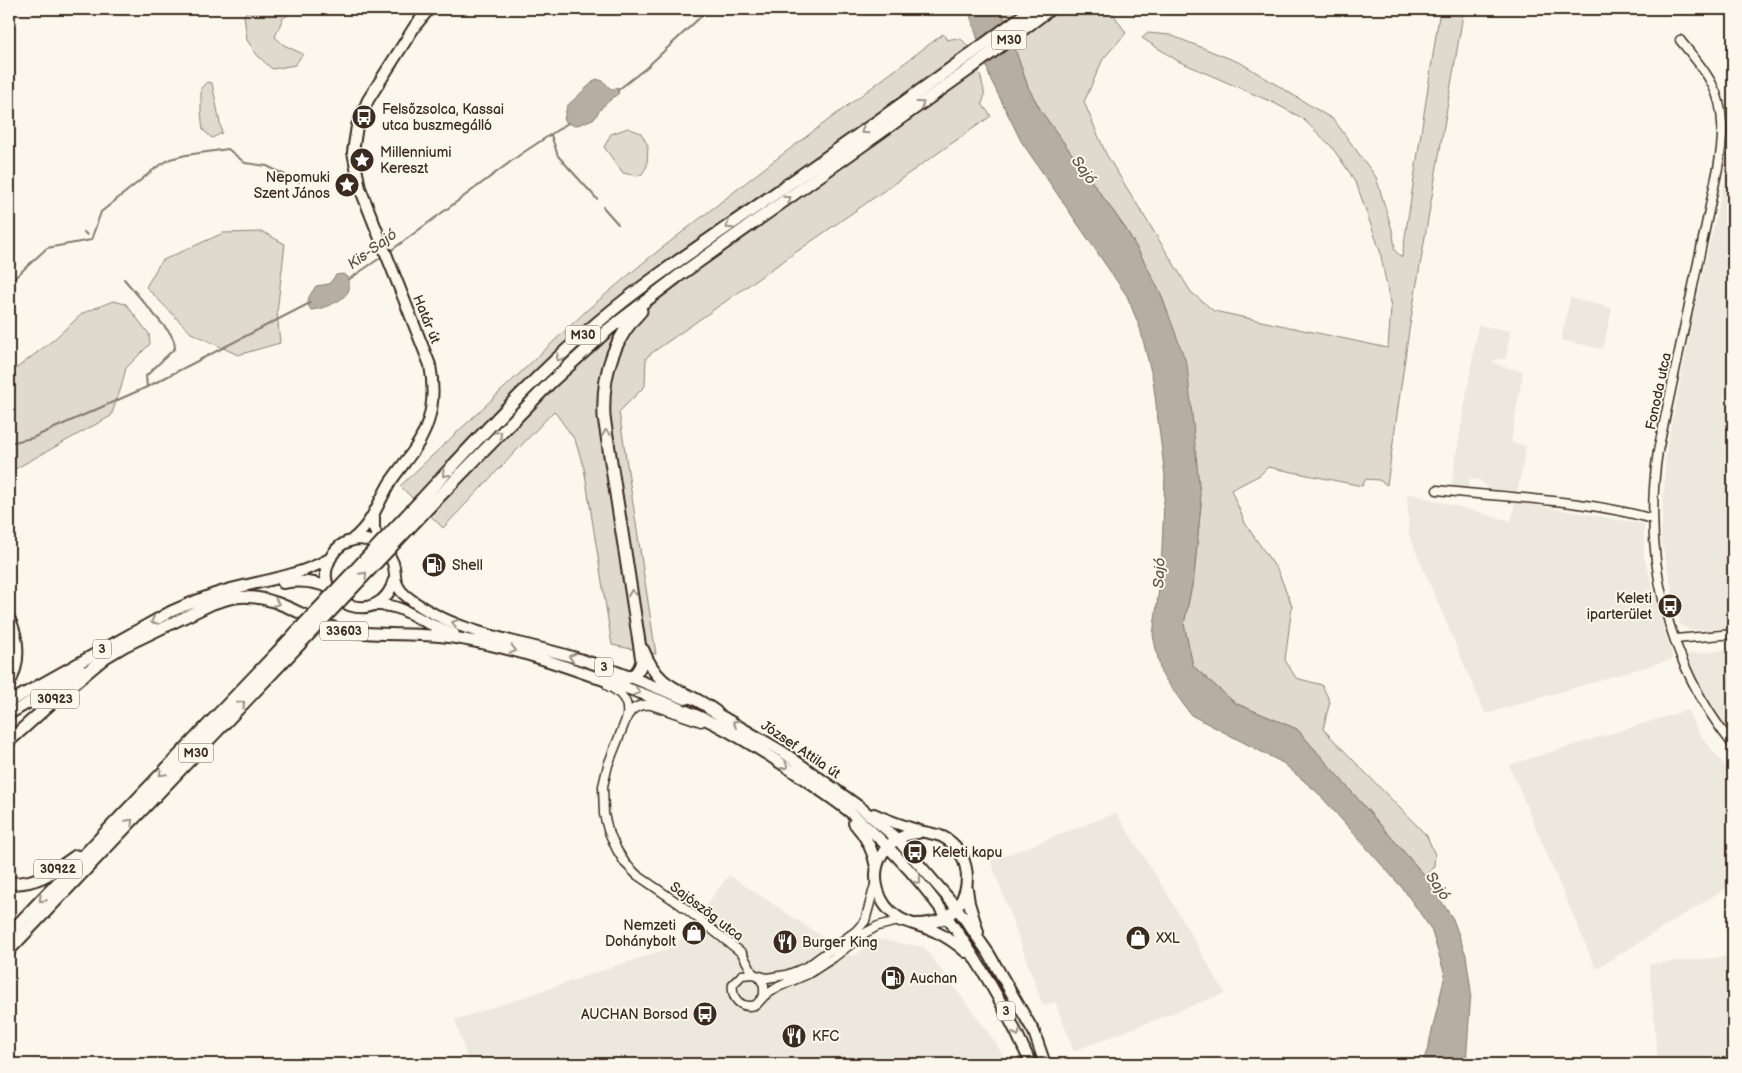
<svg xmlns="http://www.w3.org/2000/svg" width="1742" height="1073" viewBox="0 0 1742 1073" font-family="'Balsamiq Sans',sans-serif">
<rect width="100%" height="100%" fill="#fbf7ec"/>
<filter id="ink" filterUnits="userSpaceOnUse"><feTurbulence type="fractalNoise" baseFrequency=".02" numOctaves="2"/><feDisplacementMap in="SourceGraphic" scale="10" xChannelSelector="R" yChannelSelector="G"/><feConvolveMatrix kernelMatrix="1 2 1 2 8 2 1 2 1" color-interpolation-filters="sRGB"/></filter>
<g filter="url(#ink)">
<!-- built -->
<path fill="#ede8dd" d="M 1733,145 L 1733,628 L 1689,630 L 1680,624 L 1661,540 L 1666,451 L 1700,284 Z
M 1570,298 L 1612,308 L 1603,349 L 1561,340 Z
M 1478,325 L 1510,331 L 1506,358 L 1493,360 L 1499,366 L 1523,371 L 1511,442 L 1526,446 L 1517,494 L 1490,491 L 1480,480 L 1469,479 L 1468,489 L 1451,487 Z
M 1407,493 L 1511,521 L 1515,502 L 1644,524 L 1644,557 L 1673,659 L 1485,714 L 1409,535 Z
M 1733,649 L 1733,737 L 1719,718 L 1703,692 L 1694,675 L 1687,654 Z
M 1687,710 L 1699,733 L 1733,776 L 1733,884 L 1596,969 L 1509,765 Z
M 1116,813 L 1168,895 L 1225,993 L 1074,1051 L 1055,1002 L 1043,1006 L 991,861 Z
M 729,875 L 853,957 L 877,939 L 924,947 L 996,1043 L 1007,1064 L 469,1064 L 455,1020 L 675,946 Z
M 1733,956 L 1733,1064 L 1658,1064 L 1649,964 Z"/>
<!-- green -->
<path fill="#dfd9ce" stroke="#8d8276" d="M 249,9 L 294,9 L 295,11 L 283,18 L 275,37 L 284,45 L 303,54 L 295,65 L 272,69 L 257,55 L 247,40 L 244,15 Z
M 1001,9 L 1110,9 L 1126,33 L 1103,59 L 1084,102 L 1106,154 L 1191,292 L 1214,311 L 1388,348 L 1391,308 L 1380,251 L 1358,188 L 1350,173 L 1331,146 L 1302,118 L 1274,103 L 1178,61 L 1142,38 L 1148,33 L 1170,35 L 1241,63 L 1334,120 L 1376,177 L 1393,233 L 1395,251 L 1402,257 L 1440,9 L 1464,9 L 1409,330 L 1387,485 L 1379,480 L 1366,479 L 1362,486 L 1268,467 L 1260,475 L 1231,490 L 1246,525 L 1278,571 L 1292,606 L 1285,660 L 1296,678 L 1322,685 L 1330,702 L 1323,729 L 1427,836 L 1435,855 L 1434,866 L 1425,876 L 1297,729 L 1235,703 L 1193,666 L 1184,624 L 1194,576 L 1201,504 L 1144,261 L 1126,229 L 1041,111 L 1028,87 Z
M 943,34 L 947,40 C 952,39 958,37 962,40 C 972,47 983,81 984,92 C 985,97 983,100 982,104 L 991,116 L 653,352 L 646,358 L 645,386 L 619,412 L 656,654 L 612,645 L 584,468 L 575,440 L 554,411 L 443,528 L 400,486 L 586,311 L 644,262 L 771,163 Z
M 207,82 L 212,83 L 222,133 L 212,138 L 203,130 L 201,112 L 201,88 Z
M 628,128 L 641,133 L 648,146 L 647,166 L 642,174 L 637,176 L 623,173 L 604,147 L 611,134 Z
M 263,232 L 285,244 L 277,312 L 280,343 L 238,355 L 191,333 L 146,287 L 161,261 L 223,233 Z
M 113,301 L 126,304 L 149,334 L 150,344 L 126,368 L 121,388 L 111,416 L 15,469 L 9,477 L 9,374 L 52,341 L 83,313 Z"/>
<!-- water -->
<path fill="#b6aea2" stroke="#85796d" d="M 968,9 L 1001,9 L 1028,87 L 1041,111 L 1126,229 L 1144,261 L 1161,294 L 1187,365 L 1201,504 L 1194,576 L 1184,624 L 1193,666 L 1235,703 L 1297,729 L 1425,876 L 1453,919 L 1466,955 L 1471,991 L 1466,1064 L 1422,1064 L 1428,1048 L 1445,975 L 1431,929 L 1404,890 L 1318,793 L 1283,763 L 1191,715 L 1161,673 L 1153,635 L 1161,573 L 1165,476 L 1153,380 L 1140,328 L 1127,296 L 1021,141 L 991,80 Z
M 596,79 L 603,81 L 611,89 L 617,88 L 619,93 C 609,101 600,107 595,118 C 583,123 574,130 564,120 L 567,106 Z
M 343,274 L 348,277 C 349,280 350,285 349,289 C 346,301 322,309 311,310 C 304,300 311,294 316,286 L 329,284 L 336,275 Z"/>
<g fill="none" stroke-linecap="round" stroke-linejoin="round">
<!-- stream -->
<path stroke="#85796d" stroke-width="2" d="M 618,90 L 646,68 L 709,9
M 551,135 L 558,156 L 597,199
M 603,207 L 618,224
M 84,232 L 87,235
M 91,240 L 101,212 L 157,167 L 170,159 L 186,155 L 228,149 L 245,163 L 267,166 L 299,182
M 389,252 L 521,154 L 568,123
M 124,279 L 170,333 L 174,341 L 175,348 L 146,376 L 147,387
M 348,280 L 383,256
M 9,283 L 47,248 L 91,240
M 9,443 L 32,438 L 147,387 L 310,303"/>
<defs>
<path id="minor" d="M 1680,40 C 1691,54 1704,68 1712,84 C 1726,110 1723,141 1718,168 L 1658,451 C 1642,556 1666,661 1733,745
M 1437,490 C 1509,498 1583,499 1653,519
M 1675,639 L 1733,634
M 608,686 C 621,692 629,701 627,715
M 701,722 L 651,705 C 640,704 632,707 627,717 L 608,765 L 603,786 L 604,814 L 608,830 L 617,850 L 625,863 L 637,875 L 681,905 L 742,953 L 753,974 L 767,978 L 786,975 L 797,971 L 808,966 L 856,931 L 865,921 L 876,881
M 753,974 L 742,975 L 733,984 C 731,999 741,1009 756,1005 L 764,996 L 778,987 L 808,974 L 833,958 L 865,933 L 878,926 L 894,922 L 907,922
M 759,977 L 764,985 L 764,996"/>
<path id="major" d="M 374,516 L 374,529 L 383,547
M 353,539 C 373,523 378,502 391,481 C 398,471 406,461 414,450 C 432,424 436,397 430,365 L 360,188 L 353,152 L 357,126 L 368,100 L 415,26 L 429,9
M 394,580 C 380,630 313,603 328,564 C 332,553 339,544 350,541 C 367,535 387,546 393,563 C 397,576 392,578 401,591 C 407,598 417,604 425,609 C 469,635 521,642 569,656 C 609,667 647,684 686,699
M 283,583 C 300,580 314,581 330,588
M 209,605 C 221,601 234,596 248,597 C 286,598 315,627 352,632 C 390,636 429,632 467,640 C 517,649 565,666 612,683 C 647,695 682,708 715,724 C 751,743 785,765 818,789 C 831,798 846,808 858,819 C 933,884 991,974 1031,1064
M 375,605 C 398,604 408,613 428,623 C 436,627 445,630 454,634
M 98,662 L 125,646 L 214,603
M 9,702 L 170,612 C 188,604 206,596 224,591 C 260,581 297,577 331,558
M 709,709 L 783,752 L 861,808 L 897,839 L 957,908 L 989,954 L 1034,1032 L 1045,1064
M 9,714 L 83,671
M 874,814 C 889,821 904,826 920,831 C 928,833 936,834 943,837 C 967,850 974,881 959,904 C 950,919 934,924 916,924
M 854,823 C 866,836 873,850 876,867
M 918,833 C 903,834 888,842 881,856 C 870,877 878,905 898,917 C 908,924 922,926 934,931 C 945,936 957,944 966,952
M 967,889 L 969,903 L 978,932"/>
<path id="highway" d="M 422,499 C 478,439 534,376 597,323 C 650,278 709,240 766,200 C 856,137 945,74 1032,9
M 429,507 L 550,383 L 609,329 L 677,277 L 967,71 L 1050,9
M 9,619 C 19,639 20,663 9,683
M 643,650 C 660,693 684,688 716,712
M 596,677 C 615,679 636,685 642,661 L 604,417 C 602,377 612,340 641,311
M 9,741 L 68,688 L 103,659
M 9,883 C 36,885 55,871 76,856
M 9,934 L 288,641
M 9,950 L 295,649"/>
</defs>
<!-- minor casing -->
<use href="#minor" stroke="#3b2a1e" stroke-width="11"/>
<!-- major casing -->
<use href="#major" stroke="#3b2a1e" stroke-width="14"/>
<!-- highway casing -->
<use href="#highway" stroke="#3b2a1e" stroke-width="15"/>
<!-- minor -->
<use href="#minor" stroke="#fbf7ec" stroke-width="8"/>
<!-- major -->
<use href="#major" stroke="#fbf7ec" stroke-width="10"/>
<!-- highway -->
<use href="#highway" stroke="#fbf7ec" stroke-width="11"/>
<defs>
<path id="highway-bridge" d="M 288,641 L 422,499
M 295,649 L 429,507"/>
</defs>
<!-- highway-bridge casing -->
<use href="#highway-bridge" stroke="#3b2a1e" stroke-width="15" stroke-linecap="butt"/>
<!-- highway-bridge -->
<use href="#highway-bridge" stroke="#fbf7ec" stroke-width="11"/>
</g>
<!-- one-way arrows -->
<defs><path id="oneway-chevron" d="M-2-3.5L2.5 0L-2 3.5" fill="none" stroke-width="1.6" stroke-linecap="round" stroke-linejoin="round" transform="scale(1.25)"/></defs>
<g stroke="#9b9085">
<use href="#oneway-chevron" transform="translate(921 104) rotate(-36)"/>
<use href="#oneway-chevron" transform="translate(864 131) rotate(145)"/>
<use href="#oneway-chevron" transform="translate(788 199) rotate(-35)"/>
<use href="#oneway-chevron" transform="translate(729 226) rotate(145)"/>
<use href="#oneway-chevron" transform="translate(559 358) rotate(135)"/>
<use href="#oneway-chevron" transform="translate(606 433) rotate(-99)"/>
<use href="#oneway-chevron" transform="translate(499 434) rotate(-46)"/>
<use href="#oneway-chevron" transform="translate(445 474) rotate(132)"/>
<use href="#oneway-chevron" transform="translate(364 575) rotate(-47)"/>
<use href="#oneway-chevron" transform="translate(632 593) rotate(-99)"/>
<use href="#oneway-chevron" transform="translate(276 603) rotate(21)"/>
<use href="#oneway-chevron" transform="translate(154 621) rotate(151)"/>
<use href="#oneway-chevron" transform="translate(455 623) rotate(-159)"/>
<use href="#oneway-chevron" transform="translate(513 650) rotate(15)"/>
<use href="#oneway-chevron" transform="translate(572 657) rotate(-163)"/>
<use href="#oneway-chevron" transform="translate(637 692) rotate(20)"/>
<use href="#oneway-chevron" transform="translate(242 704) rotate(-46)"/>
<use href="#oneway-chevron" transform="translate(736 723) rotate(-150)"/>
<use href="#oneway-chevron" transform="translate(785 766) rotate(33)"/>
<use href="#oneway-chevron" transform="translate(162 773) rotate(134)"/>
<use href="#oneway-chevron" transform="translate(130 822) rotate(-46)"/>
<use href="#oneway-chevron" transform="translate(918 881) rotate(51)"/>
<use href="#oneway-chevron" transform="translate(42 899) rotate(134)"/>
<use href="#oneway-chevron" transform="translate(1017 1033) rotate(66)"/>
</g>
</g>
<!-- icons -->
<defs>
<symbol id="bus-disc" viewBox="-11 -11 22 22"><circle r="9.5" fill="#3b2a1e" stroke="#fbf7ec"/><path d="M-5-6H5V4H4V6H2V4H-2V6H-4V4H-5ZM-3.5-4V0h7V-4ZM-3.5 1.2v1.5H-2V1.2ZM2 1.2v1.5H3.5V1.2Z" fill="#fff"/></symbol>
<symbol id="sight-disc" viewBox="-11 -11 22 22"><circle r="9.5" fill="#3b2a1e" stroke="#fbf7ec"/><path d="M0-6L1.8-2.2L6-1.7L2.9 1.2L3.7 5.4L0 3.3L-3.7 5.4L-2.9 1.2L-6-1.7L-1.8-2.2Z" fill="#fff"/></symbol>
<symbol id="fuel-disc" viewBox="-11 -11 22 22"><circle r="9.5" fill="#3b2a1e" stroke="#fbf7ec"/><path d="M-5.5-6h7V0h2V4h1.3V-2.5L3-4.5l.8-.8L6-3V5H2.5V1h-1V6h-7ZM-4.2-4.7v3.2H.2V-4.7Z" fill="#fff"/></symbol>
<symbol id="shop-disc" viewBox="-11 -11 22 22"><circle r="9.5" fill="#3b2a1e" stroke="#fbf7ec"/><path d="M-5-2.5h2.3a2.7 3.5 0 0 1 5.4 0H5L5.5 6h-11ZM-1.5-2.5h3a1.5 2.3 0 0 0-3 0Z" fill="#fff"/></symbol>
<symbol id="restaurant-disc" viewBox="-11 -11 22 22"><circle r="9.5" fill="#3b2a1e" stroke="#fbf7ec"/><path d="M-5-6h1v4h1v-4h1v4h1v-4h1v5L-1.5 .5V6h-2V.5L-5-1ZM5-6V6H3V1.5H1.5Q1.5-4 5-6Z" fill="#fff"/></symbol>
</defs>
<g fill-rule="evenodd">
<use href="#bus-disc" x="350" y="103" width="28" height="28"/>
<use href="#sight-disc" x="348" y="146" width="28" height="28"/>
<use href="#sight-disc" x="333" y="171" width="28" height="28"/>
<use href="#fuel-disc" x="420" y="551" width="28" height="28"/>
<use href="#bus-disc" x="1656" y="592" width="28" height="28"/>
<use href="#bus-disc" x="901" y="838" width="28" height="28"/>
<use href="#shop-disc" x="680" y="919" width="28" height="28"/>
<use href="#shop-disc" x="1124" y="924" width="28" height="28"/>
<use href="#restaurant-disc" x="771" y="928" width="28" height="28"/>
<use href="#fuel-disc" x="879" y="964" width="28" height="28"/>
<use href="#bus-disc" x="691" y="1000" width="28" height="28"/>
<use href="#restaurant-disc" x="780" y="1022" width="28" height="28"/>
</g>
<g text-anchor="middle" stroke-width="4" stroke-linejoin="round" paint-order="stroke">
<!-- shield labels -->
<g fill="#fbf7ec" stroke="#75685c" stroke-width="1">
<rect x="991.5" y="30.5" width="35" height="19" rx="4"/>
<rect x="565.5" y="325.5" width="35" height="19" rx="4"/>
<rect x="320" y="621.5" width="48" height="19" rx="4"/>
<rect x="93" y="639.5" width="18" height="19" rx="4"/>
<rect x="595" y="657.5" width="18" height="19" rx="4"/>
<rect x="31" y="689.5" width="48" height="19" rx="4"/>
<rect x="178.5" y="743.5" width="35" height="19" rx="4"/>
<rect x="34" y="859.5" width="48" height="19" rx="4"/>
<rect x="997" y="1001.5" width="18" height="19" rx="4"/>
</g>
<g font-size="12" font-weight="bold" fill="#3b2a1e">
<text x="1009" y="44">M30</text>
<text x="583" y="339">M30</text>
<text x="344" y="635">33603</text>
<text x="102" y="653">3</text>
<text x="604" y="671">3</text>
<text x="55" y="703">30923</text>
<text x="196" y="757">M30</text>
<text x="58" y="873">30922</text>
<text x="1006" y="1015">3</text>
</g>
<!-- poi labels -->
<g font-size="14" fill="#3b2a1e" stroke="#fbf7ec" text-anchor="start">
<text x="382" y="114">Felsőzsolca, Kassai<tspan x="382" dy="16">utca buszmegálló</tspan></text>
<text x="380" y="157">Millenniumi<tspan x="380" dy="16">Kereszt</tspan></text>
<text x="330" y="182" text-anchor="end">Nepomuki<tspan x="330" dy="16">Szent János</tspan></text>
<text x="452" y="570">Shell</text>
<text x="1652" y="603" text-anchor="end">Keleti<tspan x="1652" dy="16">iparterület</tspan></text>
<text x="932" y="857">Keleti kapu</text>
<text x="676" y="930" text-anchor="end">Nemzeti<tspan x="676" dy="16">Dohánybolt</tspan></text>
<text x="1156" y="943">XXL</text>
<text x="802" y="947">Burger King</text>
<text x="910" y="983">Auchan</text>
<text x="688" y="1019" text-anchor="end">AUCHAN Borsod</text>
<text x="812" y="1041">KFC</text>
</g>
<!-- street labels -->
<g font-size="14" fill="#3b2a1e" stroke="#fbf7ec">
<text transform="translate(427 319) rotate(68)" y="5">Határ út</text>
<text transform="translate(1658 391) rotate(-78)" y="5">Fonoda utca</text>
<text transform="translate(801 749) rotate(34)" y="5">József Attila út</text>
<text transform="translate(707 911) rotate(37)" y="5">Sajószög utca</text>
</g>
<!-- water labels -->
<g font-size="15" font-style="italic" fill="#605246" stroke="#fbf7ec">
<text transform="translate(1084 170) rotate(54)" y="5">Sajó</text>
<text transform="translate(372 249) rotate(-36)" y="5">Kis-Sajó</text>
<text transform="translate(1159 573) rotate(-87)" y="5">Sajó</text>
<text transform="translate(1438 886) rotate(55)" y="5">Sajó</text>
</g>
</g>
<!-- margin -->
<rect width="1742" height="1073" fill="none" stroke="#fbf7ec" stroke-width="30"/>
<rect x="15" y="15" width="1712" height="1043" fill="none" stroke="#3b2a1e" stroke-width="2" filter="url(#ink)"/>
</svg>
